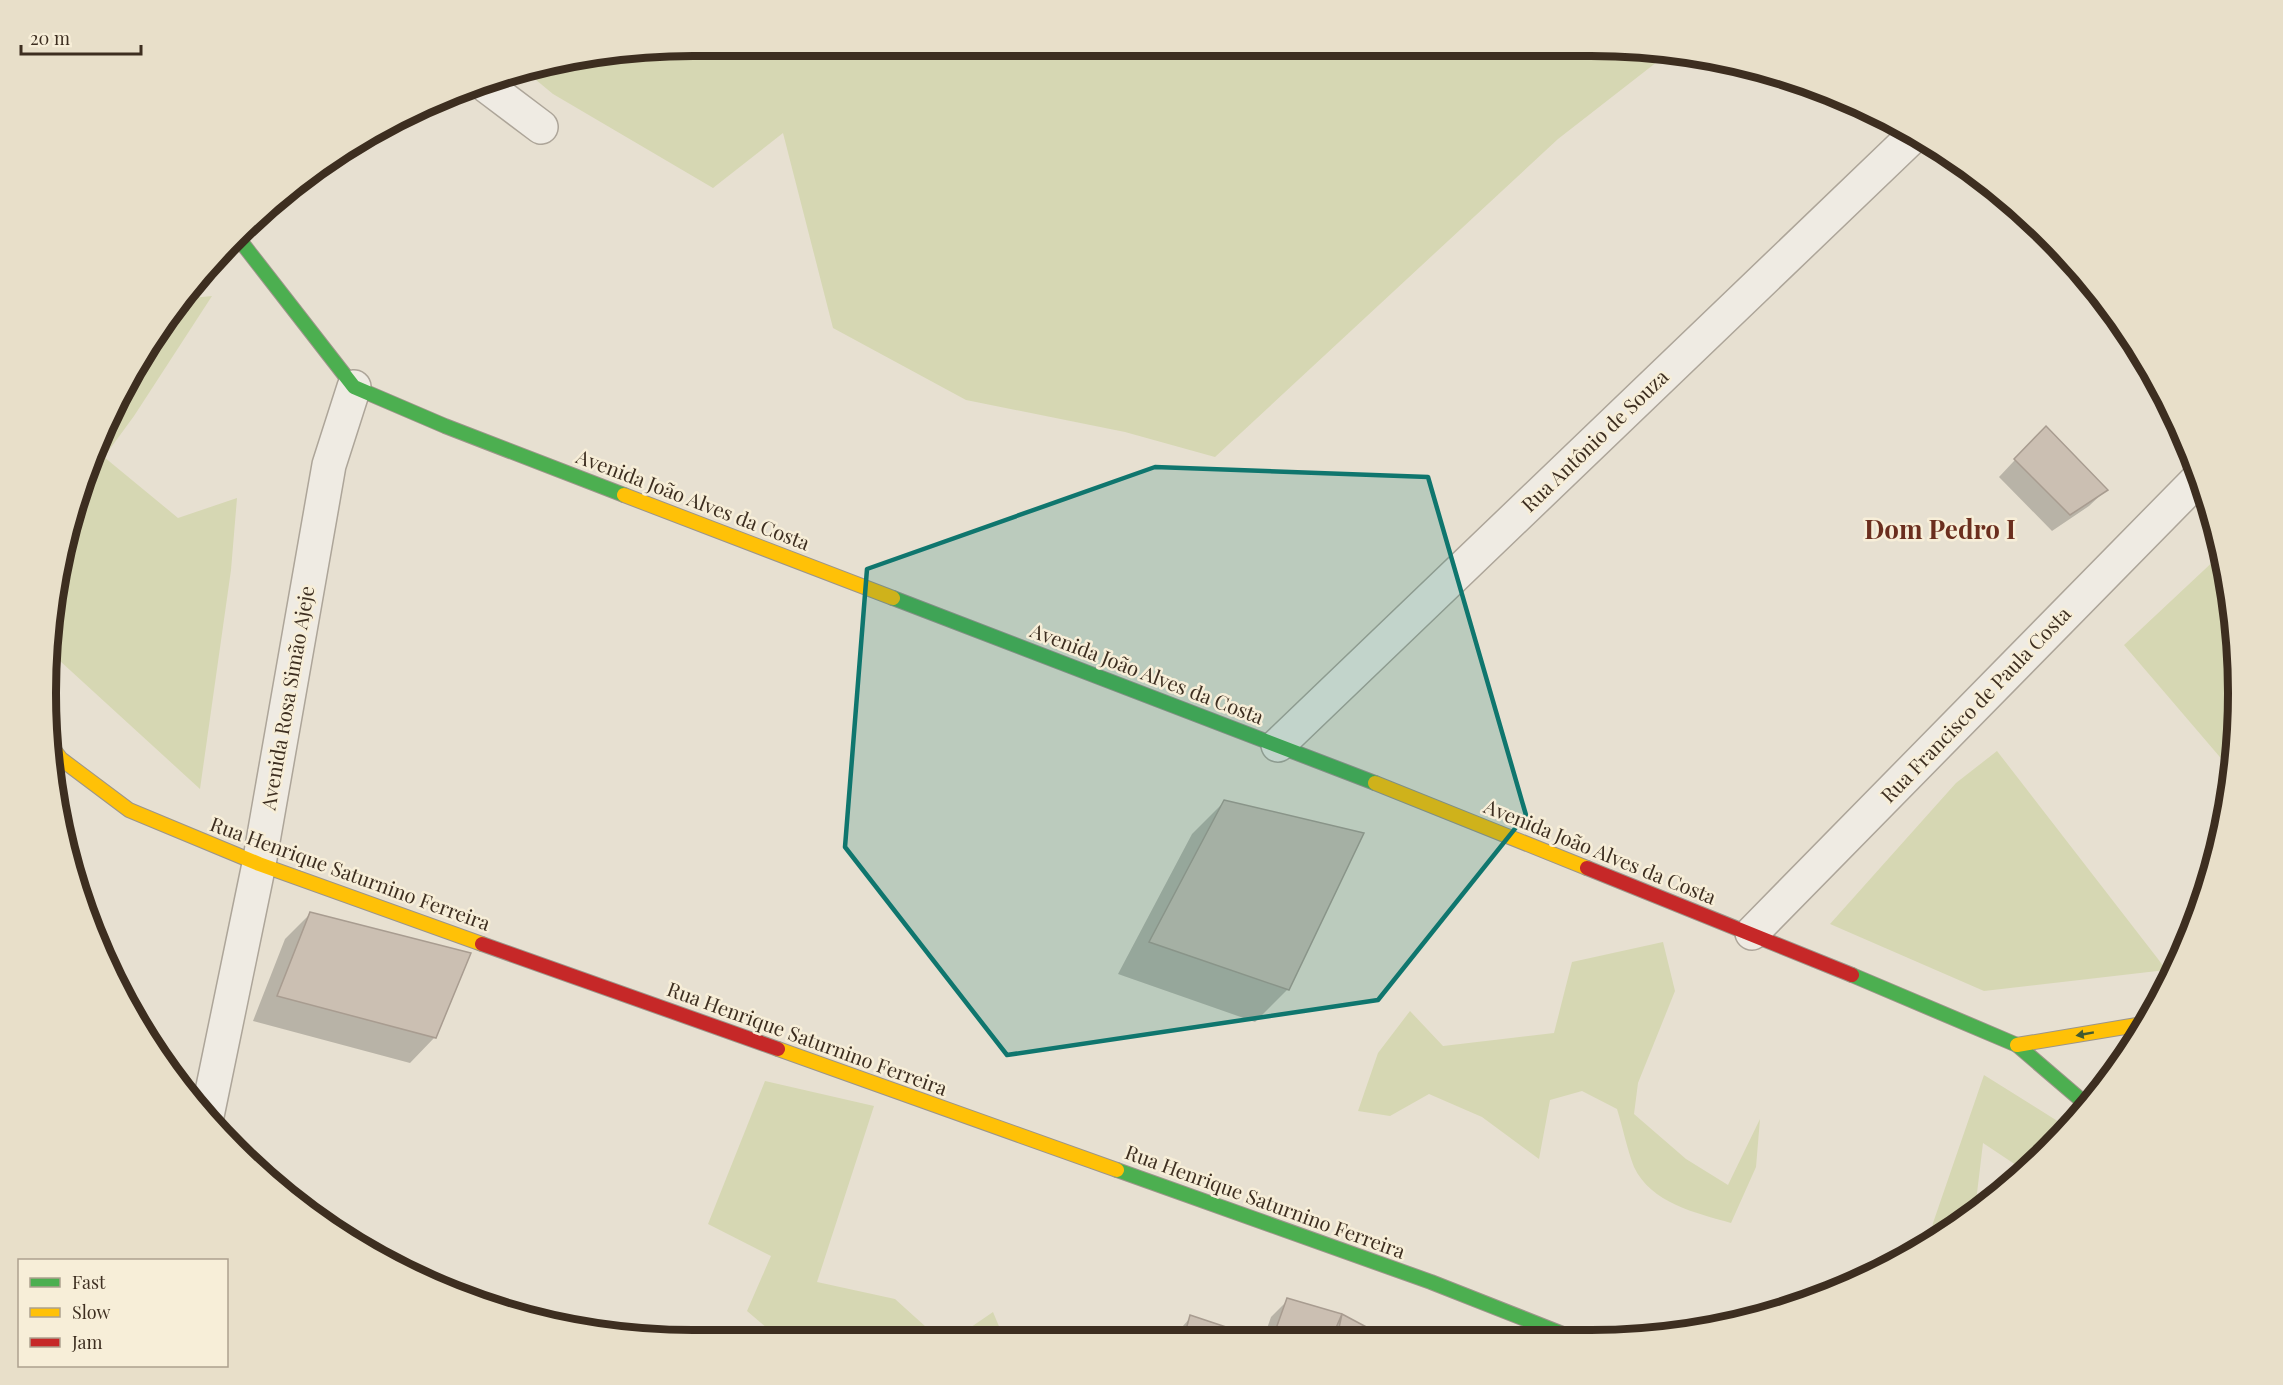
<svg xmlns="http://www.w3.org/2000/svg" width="2283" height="1385" viewBox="0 0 2283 1385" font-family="'Playfair Display',serif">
<rect width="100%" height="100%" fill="#e7e0d1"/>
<!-- green -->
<path fill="#d6d7b3" d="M 608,51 L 1671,51 L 1558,139 L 1215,457 L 1125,432 L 966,400 L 833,328 L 783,133 L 713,188 L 553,94 L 524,70 Z
M 212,296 L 134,416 L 104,457 L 178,518 L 237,498 L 231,570 L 200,789 L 48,650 L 51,608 L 79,485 L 154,332 L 182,299 Z
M 2219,556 L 2232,608 L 2237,734 L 2231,770 L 2124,645 Z
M 1997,751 L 2158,959 L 2166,970 L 1984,991 L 1830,924 L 1956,783 Z
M 1663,942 L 1675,991 L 1638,1083 L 1634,1114 L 1686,1159 L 1728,1185 L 1760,1119 L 1756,1167 L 1731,1223 C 1696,1213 1651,1203 1634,1167 C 1627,1149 1623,1128 1617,1109 L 1582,1091 L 1550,1100 L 1539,1159 L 1482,1117 L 1429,1094 L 1390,1116 L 1358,1111 L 1378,1053 L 1410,1011 L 1443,1046 L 1554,1033 L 1572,962 Z
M 1984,1075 L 2067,1127 L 2025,1171 L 1983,1143 L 1975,1210 L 1930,1242 L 1933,1223 Z
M 765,1081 L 874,1106 L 817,1282 L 895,1299 L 936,1336 L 775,1335 L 747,1311 L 771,1256 L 708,1224 Z
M 993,1312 L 1003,1336 L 958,1336 Z"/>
<!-- shadow -->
<path fill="#0003" d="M 2029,445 L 2106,490 L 2089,506 L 2052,531 L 1999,477 Z
M 1224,802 L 1288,989 L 1255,1022 L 1118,974 L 1192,834 Z
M 310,914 L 435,1037 L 410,1063 L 253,1021 L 285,939 Z
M 1288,1300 L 1342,1315 L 1384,1338 L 1264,1337 L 1271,1317 Z
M 1191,1317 L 1248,1336 L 1173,1337 Z"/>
<!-- building -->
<path fill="#cbbfb2" stroke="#a89c90" stroke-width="1.5" d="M 2046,426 L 2108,490 L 2070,515 L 2014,459 Z
M 1224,800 L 1364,833 L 1289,990 L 1149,942 Z
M 310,912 L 471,953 L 436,1038 L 277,996 Z
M 1287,1298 L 1342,1314 L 1332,1337 L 1273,1337 Z
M 1342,1314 L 1387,1338 L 1337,1337 Z
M 1190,1315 L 1250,1335 L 1249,1337 L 1184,1337 Z"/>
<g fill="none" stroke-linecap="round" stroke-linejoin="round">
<defs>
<path id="street" d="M 480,81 L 541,127
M 1278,745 L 1912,137
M 1752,933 L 2200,477
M 207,1116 L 259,864 L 329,465 L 354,387"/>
<path id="fast" d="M 235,234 L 354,387 L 445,426 L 624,495
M 893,598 L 1375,783
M 1852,975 L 2017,1045 L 2087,1105
M 1117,1170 L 1431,1282 L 1573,1338"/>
<path id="slow" d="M 624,495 L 893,598
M 48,742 L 61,759 L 129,810 L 259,864 L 482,944
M 1375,783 L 1587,868
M 2017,1045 L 2143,1024
M 778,1049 L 1117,1170"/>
<path id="jam" d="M 1587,868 L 1852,975
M 482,944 L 778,1049"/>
</defs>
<!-- street casing -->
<use href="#street" stroke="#ada599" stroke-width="36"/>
<!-- fast casing -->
<use href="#fast" stroke="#9c958a" stroke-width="16"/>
<!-- slow casing -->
<use href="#slow" stroke="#9c958a" stroke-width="16"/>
<!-- jam casing -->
<use href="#jam" stroke="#9c958a" stroke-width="16"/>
<!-- street -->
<use href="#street" stroke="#efebe3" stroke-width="33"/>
<!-- fast -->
<use href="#fast" stroke="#4caf50" stroke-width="14"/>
<!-- slow -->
<use href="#slow" stroke="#ffc107" stroke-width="14"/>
<!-- jam -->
<use href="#jam" stroke="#c62828" stroke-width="14"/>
</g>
<!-- one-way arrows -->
<defs><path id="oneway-solid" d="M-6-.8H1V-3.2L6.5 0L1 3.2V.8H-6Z" transform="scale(1.5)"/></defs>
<use fill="#425b31" href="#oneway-solid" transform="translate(2085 1034) rotate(170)"/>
<!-- marked area -->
<path fill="#0f766e" fill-opacity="0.2" stroke="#0f766e" stroke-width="4.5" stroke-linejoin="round" d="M 1155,467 L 1428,477 L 1526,815 L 1378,1000 L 1007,1055 L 845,847 L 867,569 Z"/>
<g text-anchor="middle" stroke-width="5" stroke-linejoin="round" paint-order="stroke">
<!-- street labels -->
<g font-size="20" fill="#3d2e20" stroke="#f7eed8">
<text transform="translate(1595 441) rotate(-44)" y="7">Rua Antônio de Souza</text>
<text transform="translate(693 500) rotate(21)" y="7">Avenida João Alves da Costa</text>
<text transform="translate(1147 674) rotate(21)" y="7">Avenida João Alves da Costa</text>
<text transform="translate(288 698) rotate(-80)" y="7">Avenida Rosa Simão Ajeje</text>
<text transform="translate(1976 705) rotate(-46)" y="7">Rua Francisco de Paula Costa</text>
<text transform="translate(1600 852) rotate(22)" y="7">Avenida João Alves da Costa</text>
<text transform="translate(350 874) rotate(20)" y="7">Rua Henrique Saturnino Ferreira</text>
<text transform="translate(807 1039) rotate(20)" y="7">Rua Henrique Saturnino Ferreira</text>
<text transform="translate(1265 1202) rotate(20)" y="7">Rua Henrique Saturnino Ferreira</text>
</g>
<!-- district labels -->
<g font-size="26" font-weight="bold" fill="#6b2e1e" stroke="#f7eed8">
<text x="1940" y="539">Dom Pedro I</text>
</g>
</g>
<!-- crop -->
<path d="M0 0H2283V1385H0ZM693 56H1591A637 637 0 0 1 2228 693V693A637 637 0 0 1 1591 1330H693A637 637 0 0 1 56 693V693A637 637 0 0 1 693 56Z" fill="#e8dfc9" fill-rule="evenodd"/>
<path fill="none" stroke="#3d2e20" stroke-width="8" d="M693 56H1591A637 637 0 0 1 2228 693V693A637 637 0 0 1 1591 1330H693A637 637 0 0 1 56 693V693A637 637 0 0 1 693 56Z"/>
<!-- legend -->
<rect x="18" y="1259" width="210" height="108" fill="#f7eed8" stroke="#ada18e" stroke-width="1.5"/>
<rect x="30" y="1278" width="30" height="9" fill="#4caf50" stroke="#ada18e" stroke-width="1.5"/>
<text x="72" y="1289" font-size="18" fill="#3d2e20">Fast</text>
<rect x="30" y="1308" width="30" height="9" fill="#ffc107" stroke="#ada18e" stroke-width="1.5"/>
<text x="72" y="1319" font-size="18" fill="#3d2e20">Slow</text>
<rect x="30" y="1338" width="30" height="9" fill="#c62828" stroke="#ada18e" stroke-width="1.5"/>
<text x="72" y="1349" font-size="18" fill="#3d2e20">Jam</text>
<!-- scale -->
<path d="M21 45v9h120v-9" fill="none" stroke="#3d2e20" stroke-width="3"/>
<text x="30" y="45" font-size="18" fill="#3d2e20" stroke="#f7eed8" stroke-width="4.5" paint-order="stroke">20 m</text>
</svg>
